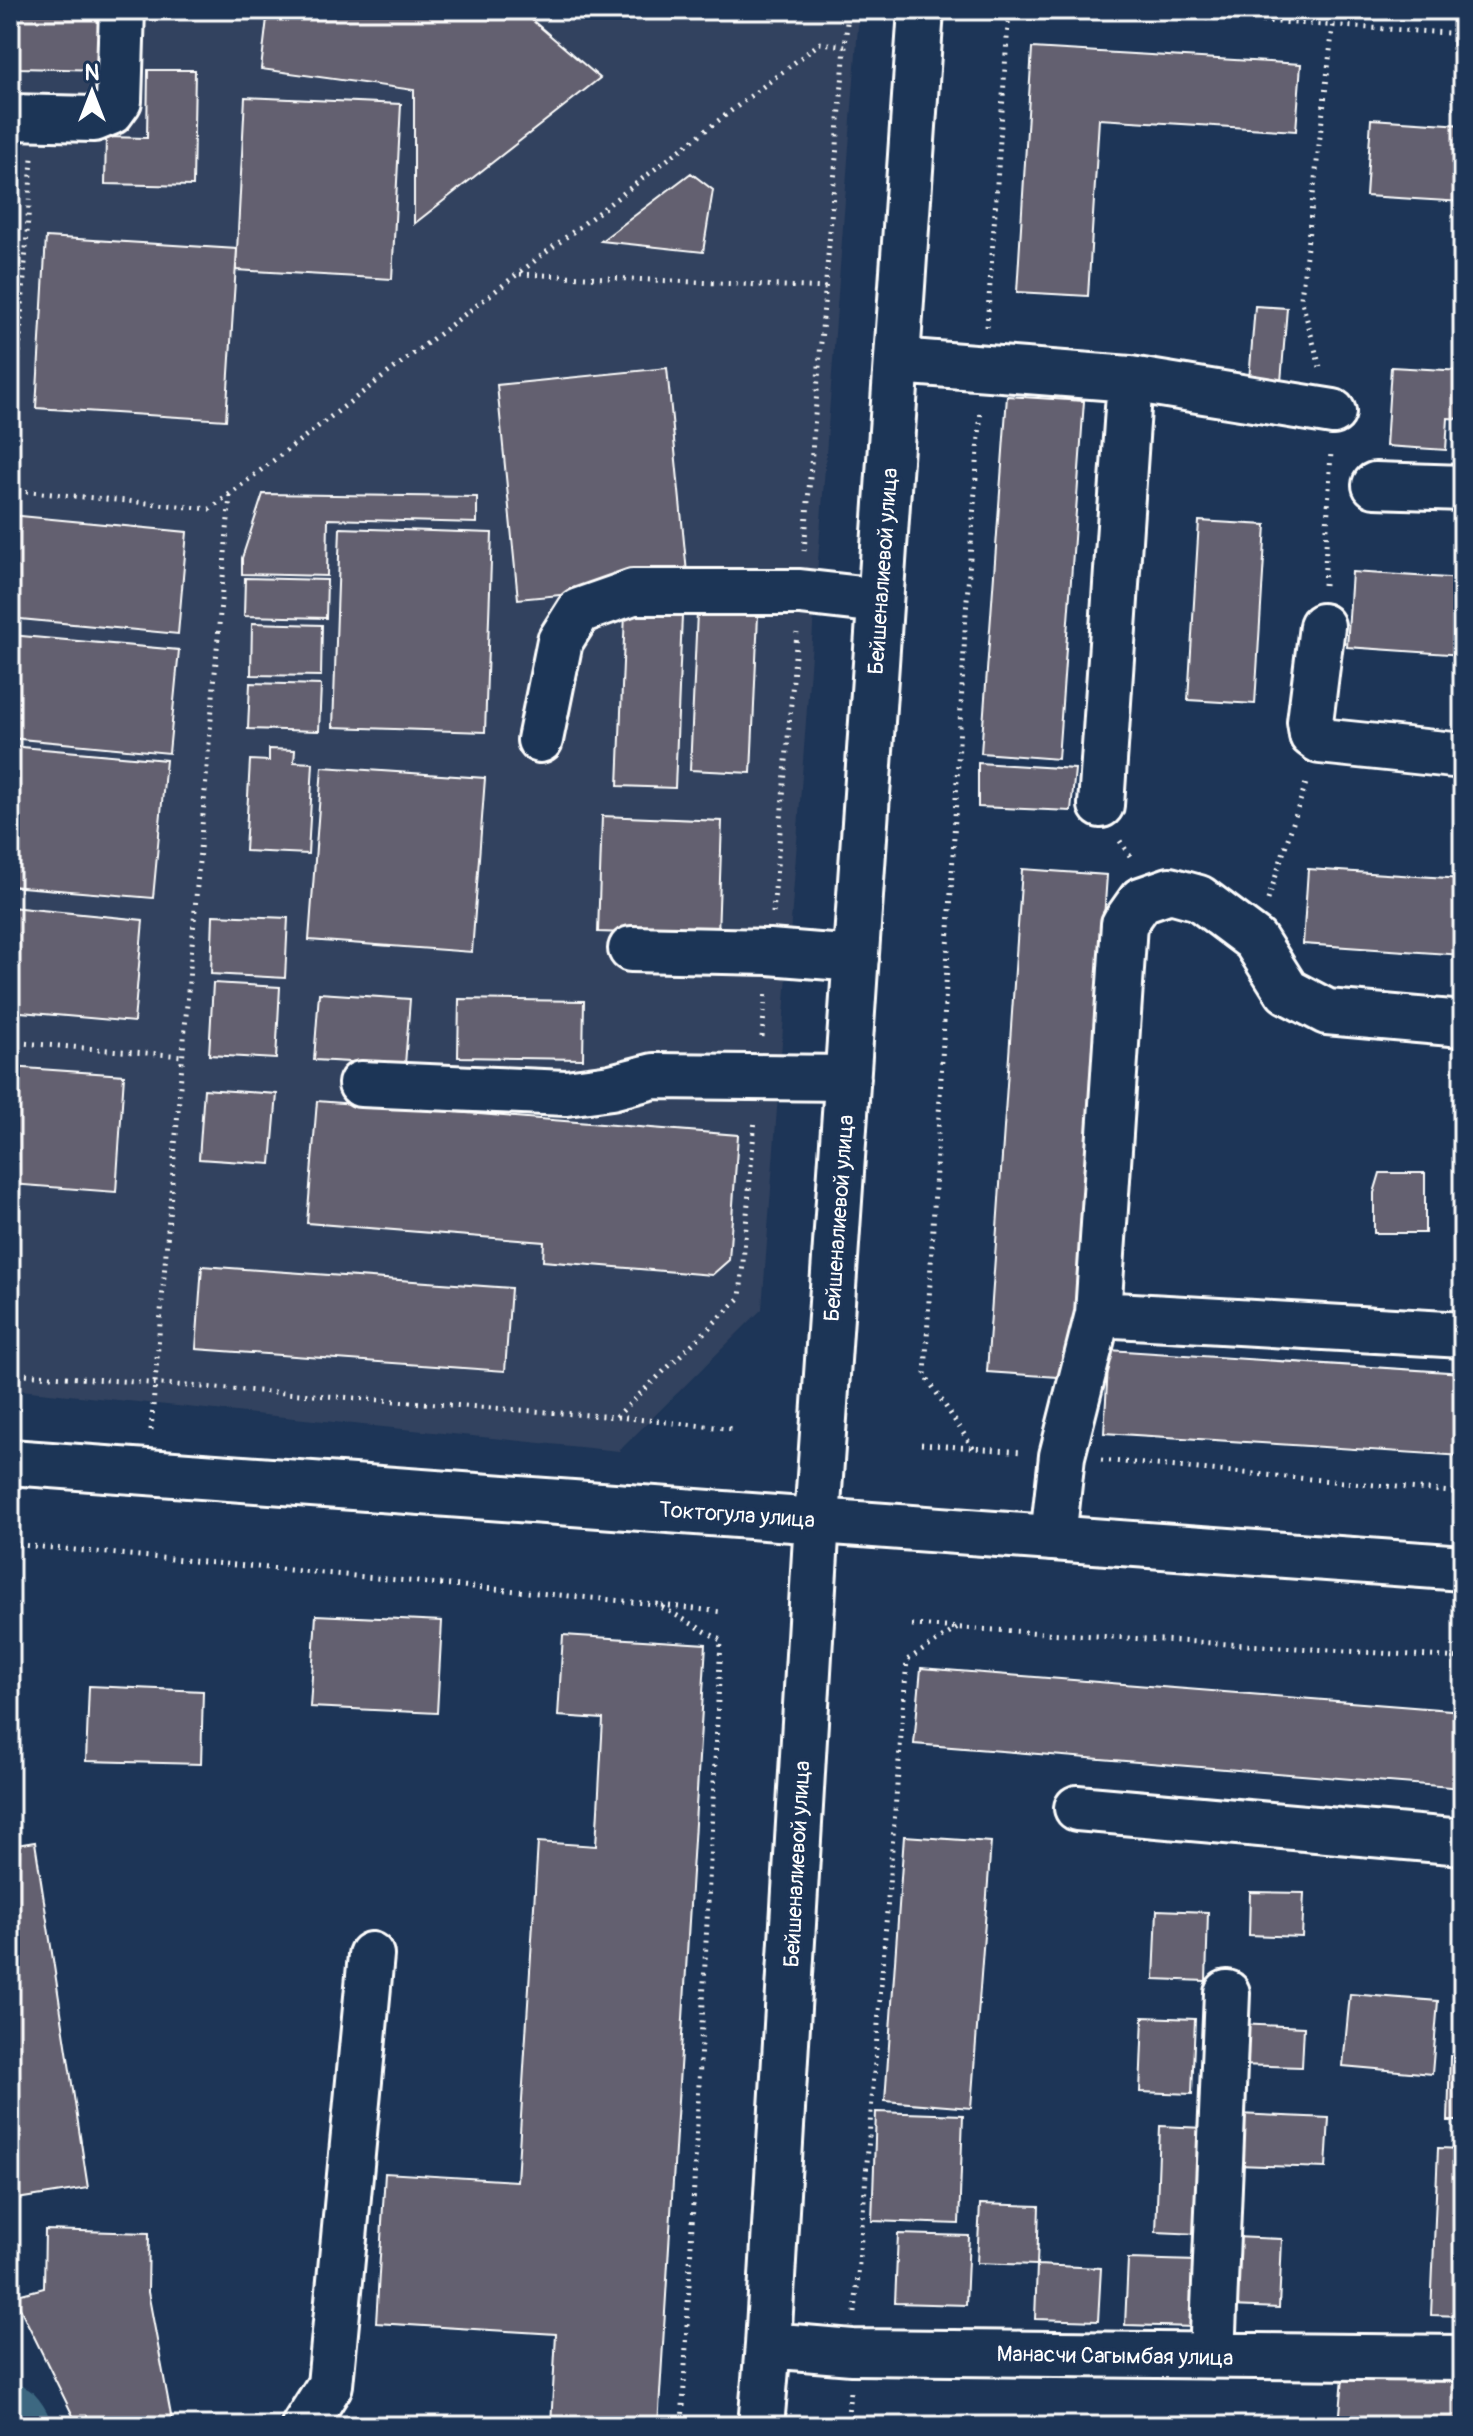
<svg xmlns="http://www.w3.org/2000/svg" width="1473" height="2436" viewBox="0 0 1473 2436" font-family="Pangolin,sans-serif">
<rect width="100%" height="100%" fill="#1d3557"/>
<filter id="ink" filterUnits="userSpaceOnUse"><feTurbulence type="fractalNoise" baseFrequency=".0125" numOctaves="2"/><feDisplacementMap in="SourceGraphic" scale="16" xChannelSelector="R" yChannelSelector="G"/><feConvolveMatrix kernelMatrix="1 2 1 2 8 2 1 2 1" color-interpolation-filters="sRGB"/></filter>
<g filter="url(#ink)">
<!-- built -->
<path fill="#32425e" d="M 10,10 L 788,10 L 859,13 L 762,1309 L 619,1451 L 10,1389 Z"/>
<g fill="none" stroke-linecap="round" stroke-linejoin="round">
<!-- river -->
<path stroke="#3c6881" stroke-width="70" d="M 10,2419 L 15,2426"/>
</g>
<!-- building -->
<path fill="#64616f" stroke="#fff" stroke-width="2" d="M 19,10 L 105,10 L 104,70 L 18,68 Z
M 268,10 L 436,10 L 526,15 L 600,78 L 414,224 L 414,90 L 261,69 Z
M 1032,48 L 1301,64 L 1296,131 L 1099,119 L 1088,296 L 1017,292 Z
M 148,70 L 195,70 L 193,186 L 105,184 L 106,137 L 147,138 Z
M 245,97 L 401,104 L 392,279 L 236,270 Z
M 1371,119 L 1463,125 L 1463,202 L 1366,196 Z
M 691,173 L 713,190 L 703,252 L 601,241 Z
M 46,237 L 237,249 L 226,420 L 36,408 Z
M 1255,306 L 1287,308 L 1281,382 L 1249,380 Z
M 1391,367 L 1463,371 L 1463,419 L 1448,418 L 1446,450 L 1386,446 Z
M 667,368 L 688,583 L 518,599 L 497,385 Z
M 1007,396 L 1084,401 L 1058,759 L 981,753 Z
M 263,494 L 477,497 L 477,523 L 328,519 L 327,576 L 242,574 L 242,558 Z
M 10,515 L 187,532 L 178,634 L 10,618 Z
M 1199,521 L 1266,525 L 1255,704 L 1188,700 Z
M 340,528 L 492,533 L 485,732 L 333,727 Z
M 1352,572 L 1463,579 L 1463,655 L 1347,647 Z
M 245,578 L 327,580 L 326,618 L 244,616 Z
M 697,612 L 758,615 L 751,773 L 690,770 Z
M 625,613 L 682,615 L 675,788 L 618,786 Z
M 252,623 L 322,625 L 321,676 L 251,675 Z
M 10,635 L 179,650 L 169,753 L 10,738 Z
M 250,683 L 321,685 L 319,731 L 248,729 Z
M 10,746 L 166,760 L 153,898 L 10,886 Z
M 269,749 L 295,750 L 294,762 L 313,763 L 308,854 L 245,851 L 250,760 L 269,761 Z
M 978,763 L 1075,769 L 1071,811 L 978,807 Z
M 322,767 L 485,778 L 472,952 L 309,940 Z
M 602,816 L 722,821 L 718,936 L 598,932 Z
M 1022,869 L 1107,875 L 1072,1378 L 987,1372 Z
M 1308,869 L 1463,879 L 1463,955 L 1303,944 Z
M 10,907 L 143,920 L 134,1022 L 10,1011 Z
M 213,915 L 288,918 L 285,978 L 211,974 Z
M 213,983 L 280,987 L 276,1059 L 209,1055 Z
M 319,993 L 410,999 L 405,1065 L 314,1060 Z
M 459,999 L 584,1001 L 583,1059 L 458,1057 Z
M 10,1067 L 124,1075 L 116,1192 L 11,1184 L 10,1195 Z
M 204,1089 L 277,1094 L 271,1164 L 199,1159 Z
M 317,1101 L 738,1135 L 729,1260 L 712,1275 L 543,1261 L 544,1242 L 307,1223 Z
M 1380,1173 L 1425,1173 L 1425,1233 L 1374,1233 L 1374,1193 Z
M 202,1266 L 511,1288 L 505,1371 L 196,1349 Z
M 1109,1350 L 1463,1373 L 1463,1456 L 1104,1433 Z
M 316,1615 L 442,1621 L 437,1713 L 310,1707 Z
M 563,1635 L 706,1644 L 658,2426 L 551,2426 L 556,2334 L 376,2323 L 385,2173 L 517,2181 L 538,1842 L 596,1846 L 603,1719 L 558,1716 Z
M 921,1668 L 1463,1711 L 1463,1788 L 914,1744 Z
M 89,1686 L 203,1691 L 201,1764 L 86,1761 Z
M 904,1836 L 991,1842 L 971,2108 L 885,2101 Z
M 35,1842 L 88,2188 L 10,2200 L 10,1846 Z
M 1250,1892 L 1304,1893 L 1302,1937 L 1249,1935 Z
M 1157,1910 L 1208,1912 L 1206,1981 L 1154,1979 Z
M 1350,1994 L 1438,2001 L 1432,2074 L 1343,2066 Z
M 1143,2017 L 1195,2019 L 1192,2094 L 1140,2092 Z
M 1238,2024 L 1304,2027 L 1302,2067 L 1236,2065 Z
M 1450,2056 L 1463,2057 L 1463,2121 L 1448,2121 Z
M 876,2112 L 963,2115 L 959,2224 L 872,2221 Z
M 1238,2114 L 1329,2118 L 1326,2168 L 1236,2165 Z
M 1160,2126 L 1204,2128 L 1199,2234 L 1156,2232 Z
M 1438,2148 L 1463,2149 L 1463,2316 L 1431,2315 Z
M 980,2204 L 1039,2206 L 1037,2265 L 977,2263 Z
M 45,2230 L 149,2233 L 148,2292 L 173,2426 L 78,2426 L 14,2296 L 44,2288 Z
M 898,2234 L 969,2236 L 966,2305 L 895,2303 Z
M 1234,2237 L 1282,2239 L 1279,2308 L 1231,2306 Z
M 1128,2259 L 1198,2261 L 1195,2327 L 1125,2325 Z
M 1037,2265 L 1101,2268 L 1098,2321 L 1035,2319 Z
M 1344,2364 L 1463,2375 L 1463,2426 L 1339,2426 Z"/>
<g fill="none" stroke-linecap="round" stroke-linejoin="round">
<defs>
<path id="minor" d="M 10,117 L 94,119 L 111,112 L 119,101 L 122,10
M 897,361 L 1130,379 L 1333,412
M 1375,485 L 1463,488
M 1322,626 L 1310,722 L 1312,735 L 1320,741 L 1463,756
M 540,740 L 560,641 L 579,611 L 633,592 L 800,592 L 880,601
M 1101,805 L 1130,379
M 631,949 L 769,952 L 856,959
M 361,1084 L 566,1093 L 611,1087 L 654,1076 L 848,1078
M 1098,1314 L 1463,1335
M 1053,1538 L 1062,1456 L 1098,1314 L 1124,924 L 1141,900 L 1170,890 L 1199,898 L 1255,940 L 1287,991 L 1327,1012 L 1463,1024
M 1077,1808 L 1463,1842
M 768,2345 L 852,2352 L 1463,2358
M 1212,2356 L 1227,1993
M 304,2426 L 330,2385 L 371,1955
M 761,2426 L 768,2345 L 817,1520 L 921,10"/>
<path id="major" d="M 10,1462 L 1463,1568"/>
</defs>
<!-- minor casing -->
<use href="#minor" stroke="#fff" stroke-width="50"/>
<!-- major casing -->
<use href="#major" stroke="#fff" stroke-width="50"/>
<!-- path -->
<path stroke="#fff" stroke-width="5" stroke-dasharray="2 6" stroke-linecap="butt" d="M 1094,10 L 1463,34
M 520,274 L 827,288
M 987,327 L 1009,10
M 1320,367 L 1301,298 L 1333,26
M 10,488 L 32,158
M 10,490 L 210,509 L 820,43 L 845,46
M 804,551 L 848,10
M 1324,585 L 1331,451
M 1120,841 L 1132,859
M 1268,900 L 1307,780
M 773,913 L 797,633
M 762,1037 L 766,991
M 10,1042 L 183,1056
M 10,1373 L 616,1417 L 740,1298 L 755,1119
M 617,1417 L 734,1429
M 151,1430 L 230,495
M 921,1444 L 1023,1452
M 973,1448 L 925,1375 L 966,613 L 981,409
M 1101,1460 L 1463,1493
M 10,1544 L 656,1604 L 721,1640 L 682,2426
M 661,1605 L 722,1612
M 912,1625 L 1463,1658
M 855,2313 L 907,1660 L 958,1628
M 847,2426 L 850,2391"/>
<!-- minor -->
<use href="#minor" stroke="#1d3557" stroke-width="44"/>
<!-- major -->
<use href="#major" stroke="#1d3557" stroke-width="44"/>
</g>
</g>
<g text-anchor="middle" stroke-width="8" stroke-linejoin="round" paint-order="stroke">
<!-- street labels -->
<g font-size="22" fill="#fff" stroke="#1d3557">
<text transform="translate(882 571) rotate(-86)" y="8">Бейшеналиевой улица</text>
<text transform="translate(838 1218) rotate(-86)" y="8">Бейшеналиевой улица</text>
<text transform="translate(737 1514) rotate(4)" y="8">Токтогула улица</text>
<text transform="translate(796 1864) rotate(-87)" y="8">Бейшеналиевой улица</text>
<text transform="translate(1115 2355) rotate(1)" y="8">Манасчи Сагымбая улица</text>
</g>
</g>
<!-- margin -->
<rect width="1473" height="2436" fill="none" stroke="#1d3557" stroke-width="40"/>
<rect x="20" y="20" width="1433" height="2396" fill="none" stroke="#fff" stroke-width="3" filter="url(#ink)"/>
<!-- north arrow -->
<g transform="translate(92 92)" stroke="#1d3557" stroke-width="6" paint-order="stroke">
<path d="M0-6L14 30L0 20L-14 30Z" fill="#ffffff"/>
<text y="-12" font-size="22" font-weight="bold" text-anchor="middle" fill="#ffffff">N</text>
</g>
</svg>
